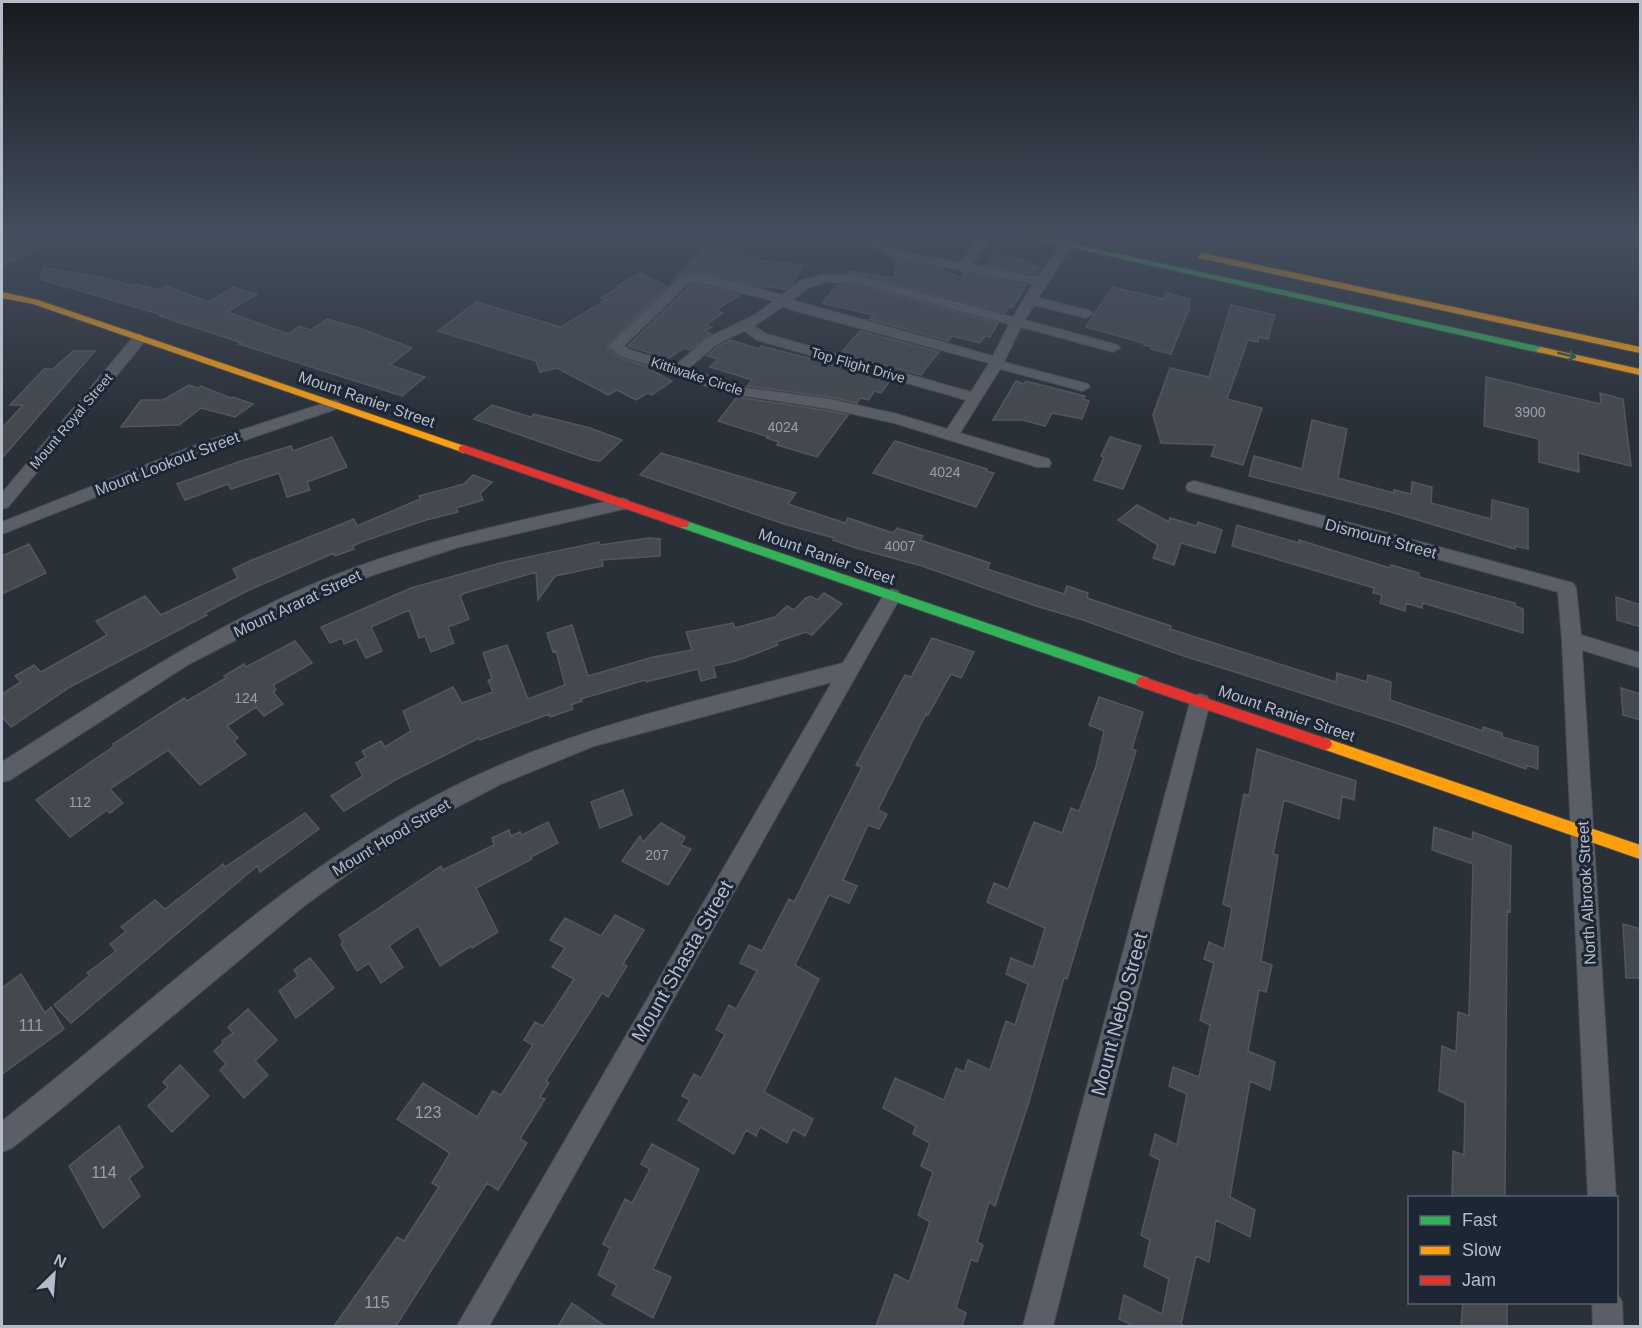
<svg xmlns="http://www.w3.org/2000/svg" width="1642" height="1328" viewBox="0 0 1642 1328" font-family="Helvetica,sans-serif">
<rect width="100%" height="100%" fill="#2a3038"/>
<!-- building -->
<path fill="#444950" stroke="#52575f" stroke-width="1.5" d="M 2,235 L 65,235 L 2,266 Z
M 716,237 L 741,243 L 730,253 L 759,258 L 758,260 L 802,265 L 792,285 L 786,289 L 756,286 L 700,271 L 690,271 L 677,276 L 672,281 Z
M 995,254 L 1021,260 L 1039,268 L 1035,274 L 987,266 Z
M 897,260 L 938,268 L 961,278 L 964,273 L 1027,285 L 1012,308 L 1009,307 L 1005,313 L 857,273 L 848,273 L 849,271 L 894,278 Z
M 43,268 L 106,278 L 133,286 L 137,284 L 159,290 L 166,286 L 209,302 L 233,287 L 257,294 L 227,312 L 289,334 L 299,326 L 311,330 L 327,319 L 359,328 L 412,348 L 390,365 L 425,377 L 402,396 L 239,344 L 242,343 L 160,316 L 162,315 L 40,279 Z
M 640,273 L 667,286 L 607,346 L 619,358 L 654,368 L 651,370 L 672,381 L 652,395 L 648,393 L 636,400 L 617,390 L 608,395 L 557,368 L 540,372 L 536,361 L 438,331 L 476,302 L 561,327 L 606,300 L 601,298 L 620,287 L 617,286 Z
M 693,283 L 740,295 L 716,310 L 723,313 L 706,325 L 711,327 L 704,331 L 711,334 L 690,350 L 684,348 L 668,359 L 628,346 Z
M 838,285 L 856,285 L 998,323 L 990,337 L 985,336 L 980,343 L 952,336 L 948,341 L 869,319 L 873,315 L 822,303 Z
M 1112,287 L 1164,299 L 1166,293 L 1190,299 L 1188,305 L 1190,306 L 1171,354 L 1151,349 L 1152,347 L 1144,345 L 1144,343 L 1086,327 Z
M 1231,305 L 1275,315 L 1268,339 L 1259,337 L 1258,342 L 1248,340 L 1227,399 L 1262,408 L 1243,465 L 1211,456 L 1215,445 L 1161,443 L 1153,415 L 1170,368 L 1209,377 Z
M 860,331 L 939,352 L 921,375 L 841,353 Z
M 731,340 L 759,349 L 761,346 L 832,364 L 890,381 L 881,393 L 874,391 L 869,400 L 860,398 L 857,403 L 830,397 L 747,386 L 752,380 L 710,367 L 718,359 L 707,356 L 718,346 Z
M 73,351 L 95,351 L 2,458 L 2,428 L 23,405 L 10,405 L 44,369 L 53,369 Z
M 1486,377 L 1601,404 L 1600,393 L 1623,399 L 1631,466 L 1578,453 L 1579,472 L 1539,462 L 1539,439 L 1484,426 Z
M 1016,381 L 1024,384 L 1026,381 L 1085,396 L 1083,399 L 1089,401 L 1082,419 L 1052,413 L 1045,426 L 1023,420 L 993,420 Z
M 189,385 L 198,388 L 201,386 L 231,398 L 233,397 L 253,404 L 235,417 L 201,408 L 179,425 L 121,427 L 141,400 L 163,400 Z
M 737,397 L 830,411 L 848,415 L 817,457 L 777,445 L 779,442 L 767,438 L 769,437 L 718,421 Z
M 492,405 L 531,417 L 534,414 L 590,428 L 622,440 L 600,461 L 592,460 L 474,419 Z
M 1312,420 L 1347,429 L 1338,478 L 1394,493 L 1394,490 L 1411,494 L 1412,482 L 1432,487 L 1431,503 L 1491,519 L 1492,500 L 1528,509 L 1528,549 L 1515,546 L 1515,549 L 1391,512 L 1249,476 L 1254,456 L 1302,469 Z
M 332,437 L 347,467 L 307,482 L 310,490 L 287,497 L 279,473 L 231,489 L 228,484 L 185,500 L 177,484 L 238,462 L 291,446 L 293,451 Z
M 1110,437 L 1141,446 L 1123,489 L 1094,480 L 1104,457 L 1101,456 Z
M 895,441 L 987,469 L 986,471 L 994,473 L 976,507 L 873,473 Z
M 661,453 L 796,493 L 788,504 L 845,523 L 848,518 L 890,532 L 894,532 L 897,528 L 923,536 L 920,540 L 990,563 L 987,569 L 1064,594 L 1067,586 L 1088,593 L 1087,598 L 1171,626 L 1170,629 L 1336,682 L 1337,673 L 1367,682 L 1368,675 L 1391,682 L 1390,700 L 1483,731 L 1483,727 L 1502,733 L 1502,737 L 1538,747 L 1538,769 L 1526,765 L 1526,769 L 1399,724 L 1181,655 L 1083,620 L 1036,606 L 922,566 L 856,548 L 833,540 L 834,538 L 784,524 L 640,475 Z
M 473,475 L 492,482 L 480,494 L 483,500 L 456,508 L 458,512 L 426,520 L 364,541 L 353,546 L 354,549 L 335,556 L 334,553 L 247,591 L 205,613 L 207,615 L 70,687 L 11,727 L 2,717 L 2,694 L 21,682 L 15,676 L 34,665 L 41,672 L 107,635 L 96,621 L 145,596 L 161,615 L 238,578 L 233,569 L 252,560 L 354,519 L 357,526 L 420,499 L 419,496 L 464,484 Z
M 1137,505 L 1169,522 L 1170,518 L 1197,526 L 1198,522 L 1222,530 L 1215,553 L 1181,543 L 1174,565 L 1153,558 L 1158,545 L 1118,520 Z
M 1237,525 L 1299,543 L 1299,540 L 1390,568 L 1391,565 L 1419,573 L 1419,577 L 1515,603 L 1515,606 L 1523,609 L 1523,633 L 1423,603 L 1422,608 L 1406,603 L 1405,611 L 1380,603 L 1382,595 L 1373,593 L 1374,588 L 1232,546 Z
M 649,538 L 660,539 L 660,556 L 602,560 L 603,566 L 555,576 L 538,600 L 536,572 L 465,593 L 460,596 L 469,619 L 448,627 L 454,643 L 431,652 L 425,636 L 419,638 L 409,610 L 371,627 L 382,651 L 366,658 L 356,639 L 344,644 L 342,638 L 330,643 L 321,627 L 411,588 L 504,562 L 599,542 L 600,545 Z
M 29,544 L 46,573 L 2,594 L 2,556 Z
M 824,593 L 842,604 L 812,635 L 806,632 L 776,642 L 778,645 L 736,661 L 713,666 L 716,677 L 701,681 L 698,669 L 646,682 L 645,680 L 581,699 L 582,701 L 571,705 L 573,709 L 550,717 L 549,714 L 480,740 L 479,738 L 397,779 L 344,811 L 331,796 L 363,776 L 356,763 L 366,757 L 362,751 L 381,741 L 385,747 L 411,731 L 403,711 L 453,687 L 462,703 L 493,692 L 488,680 L 492,679 L 483,653 L 507,645 L 528,699 L 565,685 L 556,651 L 553,652 L 547,633 L 572,625 L 588,676 L 653,657 L 692,650 L 686,632 L 733,623 L 735,628 L 775,617 L 787,606 L 794,610 L 806,598 L 811,596 L 817,600 Z
M 1616,597 L 1641,605 L 1641,627 L 1617,620 Z
M 932,638 L 974,652 L 961,678 L 951,674 L 928,715 L 926,714 L 878,810 L 887,814 L 879,829 L 868,825 L 843,880 L 857,886 L 849,903 L 829,895 L 795,965 L 819,979 L 764,1092 L 813,1119 L 805,1136 L 793,1129 L 787,1143 L 760,1127 L 756,1136 L 746,1130 L 734,1154 L 678,1120 L 690,1100 L 682,1096 L 694,1074 L 701,1078 L 725,1034 L 716,1030 L 729,1005 L 736,1009 L 757,971 L 740,963 L 749,945 L 762,951 L 789,899 L 794,902 L 862,767 L 856,765 L 905,675 L 911,677 Z
M 295,641 L 312,663 L 273,685 L 276,690 L 273,692 L 283,704 L 264,716 L 256,707 L 227,726 L 238,738 L 234,741 L 246,754 L 200,785 L 168,750 L 110,789 L 123,803 L 110,813 L 107,810 L 70,837 L 36,800 L 114,746 L 113,744 L 184,698 L 187,701 L 226,678 L 224,676 L 244,664 L 246,667 Z
M 1621,688 L 1641,694 L 1641,720 L 1623,715 Z
M 1099,697 L 1143,712 L 1132,749 L 1136,751 L 1067,979 L 1064,978 L 1028,1105 L 995,1206 L 989,1202 L 977,1242 L 983,1245 L 977,1262 L 971,1259 L 956,1308 L 966,1313 L 962,1326 L 876,1326 L 895,1274 L 909,1282 L 930,1222 L 918,1215 L 933,1172 L 921,1166 L 930,1143 L 913,1134 L 916,1126 L 883,1108 L 895,1078 L 944,1100 L 956,1068 L 964,1072 L 968,1060 L 990,1070 L 1006,1021 L 1015,1025 L 1028,984 L 1006,974 L 1011,958 L 1033,967 L 1045,928 L 987,902 L 994,883 L 1008,889 L 1034,822 L 1062,833 L 1071,808 L 1079,811 L 1096,766 L 1104,731 L 1089,725 Z
M 1257,749 L 1356,781 L 1354,800 L 1342,796 L 1339,819 L 1284,800 L 1273,854 L 1278,855 L 1261,961 L 1272,965 L 1266,992 L 1259,990 L 1248,1051 L 1275,1062 L 1270,1090 L 1250,1081 L 1230,1197 L 1255,1210 L 1250,1237 L 1216,1220 L 1209,1262 L 1196,1256 L 1181,1324 L 1185,1326 L 1134,1326 L 1119,1319 L 1124,1295 L 1162,1314 L 1169,1279 L 1144,1266 L 1150,1240 L 1141,1235 L 1160,1160 L 1150,1155 L 1155,1134 L 1177,1145 L 1187,1094 L 1169,1086 L 1173,1067 L 1199,1077 L 1210,1025 L 1200,1020 L 1214,963 L 1204,959 L 1209,942 L 1224,949 L 1232,908 L 1223,904 L 1244,794 L 1249,796 Z
M 623,790 L 632,815 L 600,828 L 591,802 Z
M 305,813 L 319,829 L 260,872 L 257,866 L 71,1023 L 54,1005 L 90,975 L 87,973 L 116,951 L 110,944 L 126,931 L 121,927 L 155,900 L 165,909 L 223,864 L 225,867 Z
M 548,822 L 558,843 L 531,857 L 532,859 L 476,888 L 498,932 L 472,948 L 471,946 L 440,966 L 418,926 L 389,946 L 403,967 L 381,983 L 369,963 L 357,971 L 341,944 L 343,942 L 339,935 L 441,866 L 443,870 L 494,845 L 492,838 L 509,830 L 511,836 L 520,832 L 522,835 Z
M 661,823 L 685,837 L 681,845 L 691,849 L 668,885 L 622,861 L 640,836 L 643,842 Z
M 1434,827 L 1472,840 L 1473,832 L 1511,846 L 1510,912 L 1507,911 L 1505,1197 L 1452,1197 L 1453,1151 L 1464,1155 L 1465,1103 L 1439,1091 L 1442,1046 L 1456,1052 L 1458,1012 L 1469,1016 L 1473,864 L 1432,850 Z
M 615,915 L 644,930 L 623,964 L 627,966 L 608,997 L 602,993 L 546,1081 L 549,1083 L 540,1097 L 545,1099 L 520,1139 L 527,1143 L 498,1190 L 487,1183 L 396,1326 L 334,1326 L 397,1237 L 404,1241 L 439,1187 L 432,1183 L 450,1153 L 397,1119 L 423,1083 L 477,1117 L 493,1091 L 501,1095 L 533,1045 L 524,1040 L 535,1022 L 543,1026 L 574,979 L 552,967 L 565,948 L 550,940 L 565,918 L 601,936 Z
M 1623,924 L 1641,929 L 1641,978 L 1626,978 Z
M 310,958 L 334,988 L 296,1018 L 279,991 L 298,976 L 294,970 Z
M 21,974 L 45,1013 L 51,1007 L 64,1029 L 2,1074 L 2,988 Z
M 248,1009 L 277,1040 L 255,1061 L 268,1075 L 244,1098 L 220,1070 L 226,1064 L 214,1051 L 223,1043 L 222,1041 L 233,1033 L 228,1027 Z
M 180,1065 L 209,1096 L 172,1132 L 148,1106 L 168,1087 L 163,1082 Z
M 119,1126 L 143,1167 L 129,1178 L 140,1196 L 103,1228 L 69,1166 Z
M 652,1144 L 699,1169 L 653,1269 L 671,1277 L 653,1318 L 612,1295 L 617,1285 L 598,1275 L 610,1248 L 603,1244 L 625,1199 L 632,1203 L 650,1169 L 641,1164 Z
M 1463,1302 L 1507,1302 L 1507,1326 L 1461,1326 Z
M 572,1303 L 605,1326 L 558,1326 Z"/>
<g fill="none" stroke-linecap="round" stroke-linejoin="round">
<defs>
<path id="street" d="M 980,235 L 992,235 L 972,265 L 1038,277 L 1063,242 L 1071,242 L 1073,245 L 1038,298 L 1091,311 L 1093,314 L 1086,318 L 1034,305 L 1025,320 L 1118,345 L 1120,348 L 1113,352 L 1021,327 L 1004,362 L 1088,384 L 1090,387 L 1083,391 L 1000,369 L 960,433 L 1049,459 L 1051,463 L 1049,467 L 1037,467 L 894,423 L 830,409 L 732,394 L 705,386 L 674,372 L 620,356 L 609,346 L 678,278 L 691,273 L 700,273 L 782,295 L 800,281 L 821,275 L 856,275 L 1013,317 L 1033,284 L 896,258 L 868,245 L 874,241 L 899,251 L 961,263 ZM 693,281 L 774,301 L 753,316 L 707,338 L 677,364 L 630,350 L 624,346 L 688,284 ZM 827,282 L 856,283 L 1009,324 L 993,356 L 792,300 L 810,287 ZM 784,306 L 792,310 L 989,363 L 971,392 L 767,334 L 754,326 ZM 744,331 L 757,340 L 966,400 L 947,429 L 897,414 L 830,399 L 739,387 L 689,368 L 717,344 Z
M 140,334 L 147,338 L 145,341 L 8,507 L 2,509 L 2,493 L 135,335 Z
M 334,400 L 339,402 L 342,405 L 339,408 L 213,451 L 2,534 L 2,522 L 201,443 Z
M 1194,481 L 1573,583 L 1576,588 L 1581,635 L 1640,653 L 1640,668 L 1582,650 L 1616,1198 L 1588,1198 L 1562,640 L 1558,592 L 1188,491 L 1186,487 L 1188,483 Z
M 622,498 L 628,500 L 630,504 L 628,508 L 459,547 L 370,576 L 298,608 L 189,664 L 10,780 L 2,782 L 2,762 C 116,690 231,612 359,566 C 444,535 533,518 622,498 Z
M 892,589 L 898,591 L 901,596 L 489,1326 L 457,1326 L 832,682 L 594,746 L 501,784 L 430,821 L 355,869 L 304,906 L 61,1109 L 12,1148 L 2,1152 L 2,1121 C 152,1005 289,867 461,783 C 581,724 714,697 843,663 L 886,591 Z
M 1200,694 L 1207,696 L 1210,702 L 1053,1326 L 1023,1326 L 1190,702 L 1193,696 Z
M 1616,1291 L 1622,1302 L 1623,1326 L 1593,1326 L 1592,1302 L 1616,1302 Z"/>
<path id="fast" d="M 1016,235 L 1032,235 L 1541,347 L 1546,350 L 1541,353 Z
M 683,520 L 1148,678 L 1150,682 L 1148,686 L 1143,687 L 679,527 L 677,524 L 679,521 Z"/>
<path id="slow" d="M 1202,253 L 1640,347 L 1640,353 L 1199,258 L 1198,256 Z
M 2,292 L 38,300 L 467,447 L 468,449 L 463,453 L 459,451 L 33,304 L 2,298 Z
M 1541,347 L 1640,369 L 1640,375 L 1538,352 L 1536,350 Z
M 1325,738 L 1640,845 L 1640,859 L 1320,748 L 1318,744 L 1320,740 Z"/>
<path id="jam" d="M 463,445 L 687,521 L 689,524 L 687,527 L 679,527 L 459,451 L 459,447 Z
M 1143,677 L 1330,740 L 1332,744 L 1330,748 L 1325,750 L 1138,686 L 1136,682 L 1138,678 Z"/>
</defs>
<!-- street casing -->
<use href="#street" stroke="#484c53" stroke-width="2"/>
<!-- fast casing -->
<use href="#fast" stroke="#484c53" stroke-width="2"/>
<!-- slow casing -->
<use href="#slow" stroke="#484c53" stroke-width="2"/>
<!-- jam casing -->
<use href="#jam" stroke="#484c53" stroke-width="2"/>
<!-- street -->
<use href="#street" fill="#5a5e66" fill-rule="evenodd"/>
<!-- fast -->
<use href="#fast" fill="#30b455" fill-rule="evenodd"/>
<!-- slow -->
<use href="#slow" fill="#ff9f0a" fill-rule="evenodd"/>
<!-- jam -->
<use href="#jam" fill="#e5322d" fill-rule="evenodd"/>
</g>
<!-- one-way arrows -->
<defs><path id="oneway-shaft" d="M-6 0H5M1.5-3L5.5 0L1.5 3" fill="none" stroke-width="1.6" stroke-linecap="round" stroke-linejoin="round" transform="scale(1.5)"/></defs>
<use stroke="#255f41" href="#oneway-shaft" transform="translate(1567 355) rotate(13)"/>
<!-- sky -->
<linearGradient id="sky" x2="0" y2="1"><stop stop-color="#171a1f"/><stop offset="0.56" stop-color="#444e5e"/><stop offset="1" stop-color="#444e5e" stop-opacity="0"/></linearGradient>
<rect width="1642" height="421" fill="url(#sky)"/>
<g text-anchor="middle" stroke-width="6" stroke-linejoin="round" paint-order="stroke">
<!-- far-street labels -->
<g font-size="14" fill="#b4bcc9" stroke="#1d2633">
<text transform="translate(858 365) rotate(16)" y="5">Top Flight Drive</text>
<text transform="translate(697 376) rotate(18)" y="5">Kittiwake Circle</text>
<text transform="translate(71 421) rotate(-50)" y="5">Mount Royal Street</text>
</g>
<!-- number labels -->
<g font-size="14" fill="#989fab">
<text x="1530" y="417">3900</text>
<text x="783" y="432">4024</text>
<text x="945" y="477">4024</text>
<text x="900" y="551">4007</text>
<text x="246" y="703">124</text>
<text x="80" y="807">112</text>
<text x="657" y="860">207</text>
</g>
<!-- street labels -->
<g font-size="16" fill="#b4bcc9" stroke="#1d2633">
<text transform="translate(367 399) rotate(19)" y="6">Mount Ranier Street</text>
<text transform="translate(167 463) rotate(-21)" y="6">Mount Lookout Street</text>
<text transform="translate(1381 538) rotate(15)" y="6">Dismount Street</text>
<text transform="translate(827 556) rotate(19)" y="6">Mount Ranier Street</text>
<text transform="translate(297 603) rotate(-25)" y="6">Mount Ararat Street</text>
<text transform="translate(1287 713) rotate(19)" y="6">Mount Ranier Street</text>
<text transform="translate(391 837) rotate(-31)" y="6">Mount Hood Street</text>
<text transform="translate(1586 893) rotate(-93)" y="6">North Albrook Street</text>
</g>
<!-- near-number labels -->
<g font-size="16" fill="#989fab">
<text x="31" y="1031">111</text>
<text x="428" y="1118">123</text>
<text x="104" y="1178">114</text>
<text x="377" y="1308">115</text>
</g>
<!-- near-street labels -->
<g font-size="20" fill="#b4bcc9" stroke="#1d2633">
<text transform="translate(682 961) rotate(-60)" y="7">Mount Shasta Street</text>
<text transform="translate(1119 1014) rotate(-75)" y="7">Mount Nebo Street</text>
</g>
</g>
<!-- border -->
<rect width="1642" height="1328" fill="none" stroke="#b4bcc9" stroke-width="6"/>
<!-- legend -->
<rect x="1408" y="1196" width="210" height="108" fill="#1d2633" stroke="#59626f" stroke-width="1.5"/>
<rect x="1420" y="1216" width="30" height="9" fill="#30b455" stroke="#59626f" stroke-width="1.5"/>
<text x="1462" y="1226" font-size="18" fill="#b4bcc9">Fast</text>
<rect x="1420" y="1246" width="30" height="9" fill="#ff9f0a" stroke="#59626f" stroke-width="1.5"/>
<text x="1462" y="1256" font-size="18" fill="#b4bcc9">Slow</text>
<rect x="1420" y="1276" width="30" height="9" fill="#e5322d" stroke="#59626f" stroke-width="1.5"/>
<text x="1462" y="1286" font-size="18" fill="#b4bcc9">Jam</text>
<!-- north arrow -->
<g transform="translate(54 1274) rotate(25)" stroke="#1d2633" stroke-width="4.5" paint-order="stroke">
<path d="M0-4.5L10 22L0 15L-10 22Z" fill="#b4bcc9"/>
<text y="-9" font-size="16" font-weight="bold" text-anchor="middle" fill="#b4bcc9">N</text>
</g>
</svg>
